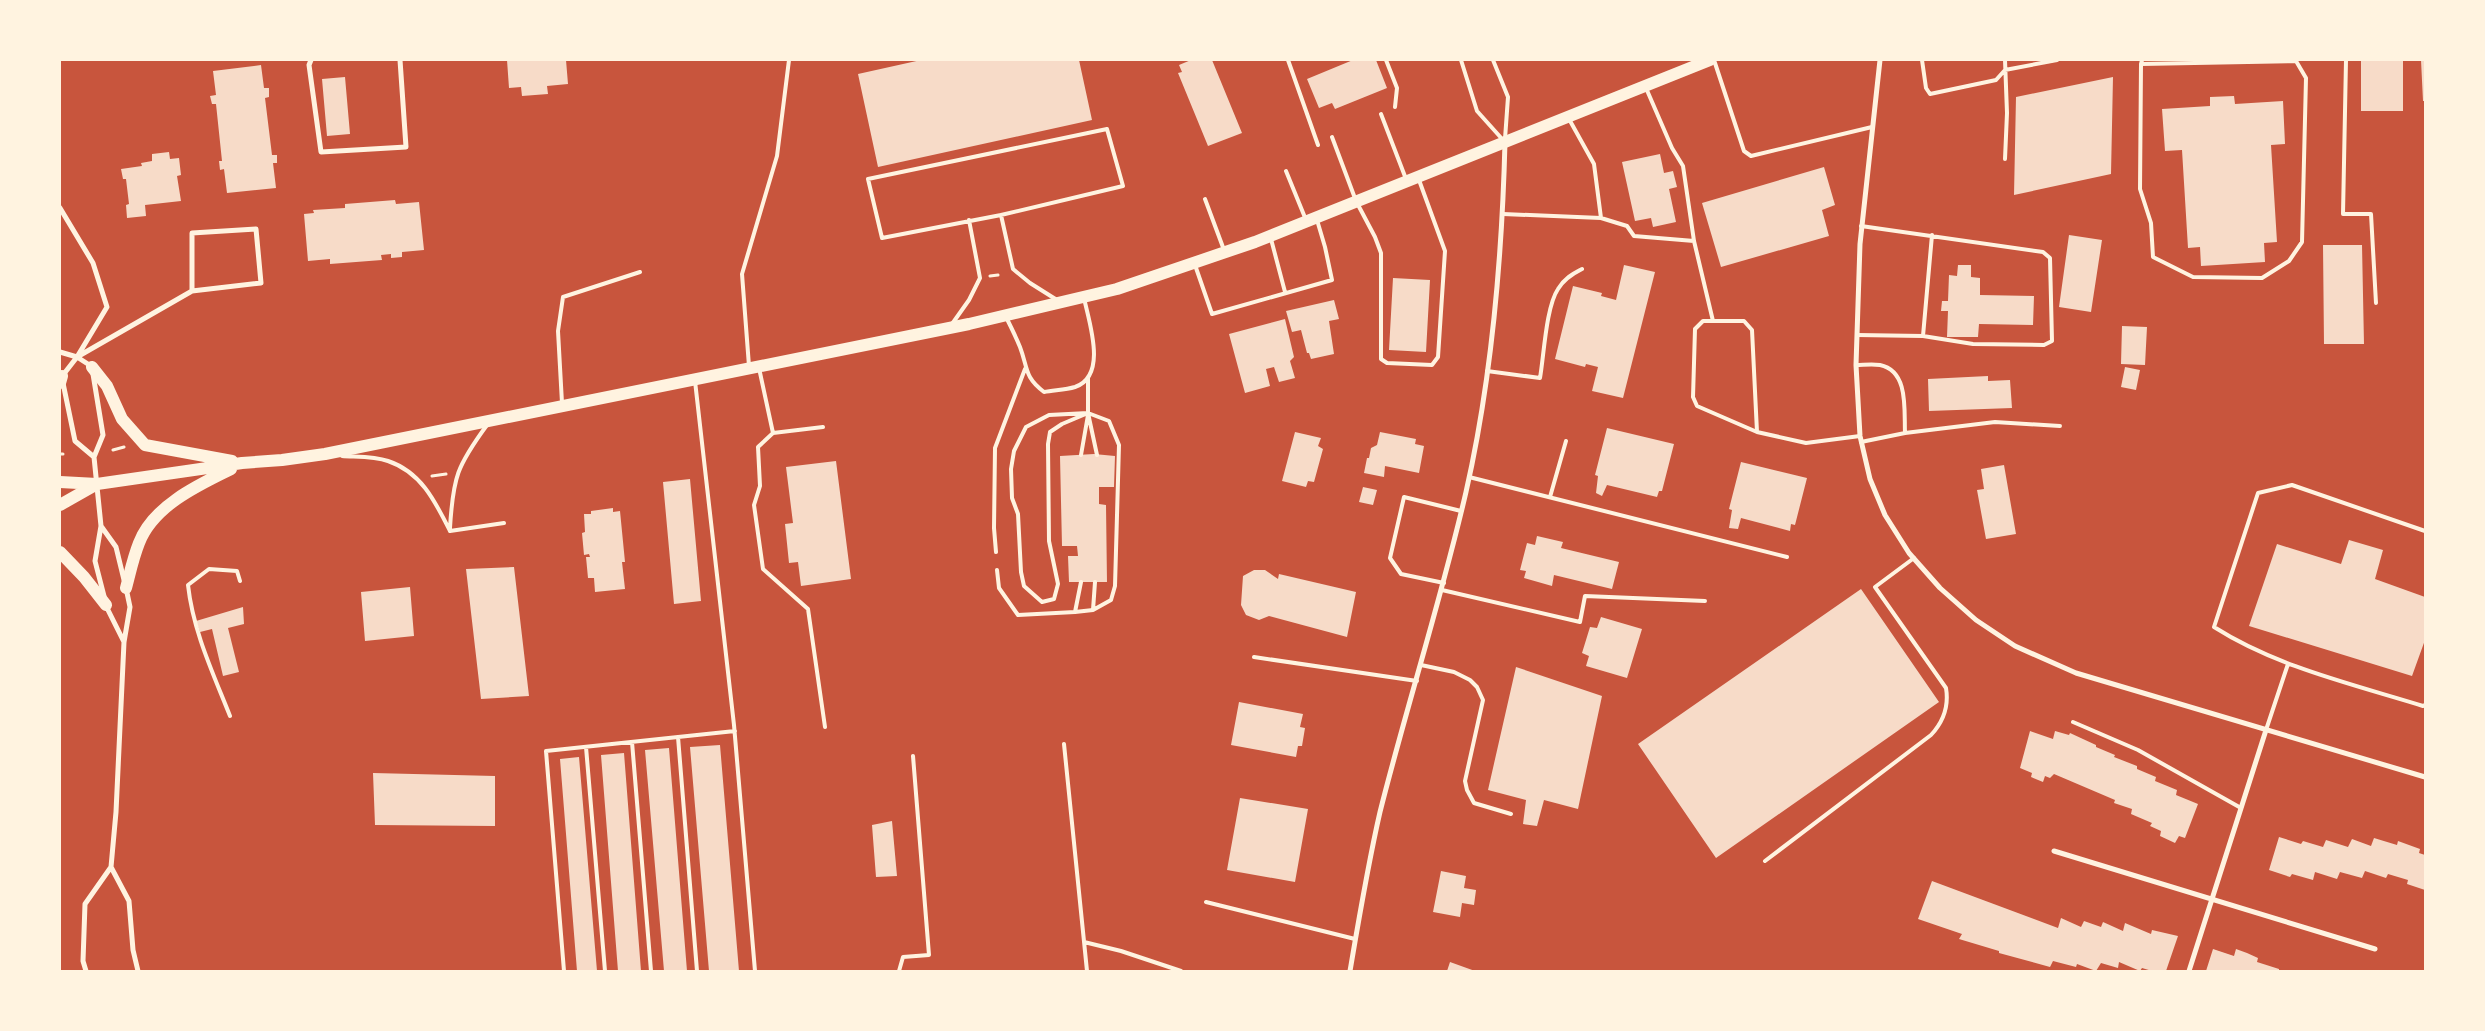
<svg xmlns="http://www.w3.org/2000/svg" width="2485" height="1031" viewBox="0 0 2485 1031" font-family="Jost,sans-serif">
<rect width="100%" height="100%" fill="#c8553d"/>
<!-- building -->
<path fill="#f7dbc8" d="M 507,60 L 566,60 L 568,84 L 547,86 L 548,94 L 522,96 L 521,87 L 509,88 Z
M 921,60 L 1079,60 L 1092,120 L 878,167 L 858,74 Z
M 1191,60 L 1212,60 L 1242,133 L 1208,146 L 1178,73 L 1182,72 L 1179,65 Z
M 1353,60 L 1376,60 L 1387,88 L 1335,109 L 1332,103 L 1319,108 L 1307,79 Z
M 2361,60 L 2403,60 L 2403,111 L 2361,111 Z
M 2421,60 L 2425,60 L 2425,101 L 2423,101 Z
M 261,65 L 264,88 L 269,88 L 269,97 L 265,98 L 272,155 L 277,155 L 277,163 L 273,163 L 276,188 L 227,193 L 224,169 L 220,170 L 219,161 L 222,161 L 216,104 L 212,104 L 210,96 L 216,95 L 213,71 Z
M 345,77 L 350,134 L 327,136 L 322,79 Z
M 2113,77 L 2111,174 L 2014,195 L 2016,97 Z
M 2234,96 L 2235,104 L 2283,101 L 2285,144 L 2271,145 L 2277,242 L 2264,243 L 2265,262 L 2201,266 L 2200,247 L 2188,248 L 2182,150 L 2165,151 L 2162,109 L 2210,106 L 2210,97 Z
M 169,152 L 170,159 L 179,158 L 181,175 L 177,176 L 181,201 L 145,205 L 146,216 L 127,218 L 126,205 L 129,204 L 126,179 L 123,179 L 121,169 L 142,166 L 141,163 L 152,161 L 152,154 Z
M 1660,154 L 1664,173 L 1673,171 L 1677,187 L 1669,189 L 1676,222 L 1653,227 L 1651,218 L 1635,221 L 1622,162 Z
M 1824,167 L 1835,205 L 1822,210 L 1829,236 L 1721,267 L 1702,203 Z
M 395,200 L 396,204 L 419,202 L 424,250 L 402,252 L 402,257 L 391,258 L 391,254 L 381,255 L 382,260 L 330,264 L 330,259 L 308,261 L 304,214 L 314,213 L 313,210 L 345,208 L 345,204 Z
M 2069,235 L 2102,240 L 2091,312 L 2059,307 Z
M 2323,245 L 2362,245 L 2364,344 L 2324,344 Z
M 1624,265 L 1655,272 L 1623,398 L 1592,391 L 1598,367 L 1586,364 L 1585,367 L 1555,359 L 1573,286 L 1602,293 L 1601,296 L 1616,300 Z
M 1958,265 L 1971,265 L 1971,277 L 1980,278 L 1980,295 L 2034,296 L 2033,325 L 1979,324 L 1978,337 L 1947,337 L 1948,311 L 1941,311 L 1942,301 L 1948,301 L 1949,275 L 1957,276 Z
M 1393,278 L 1430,280 L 1426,352 L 1389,350 Z
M 1334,300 L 1339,319 L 1329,321 L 1334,354 L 1311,359 L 1309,353 L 1307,353 L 1301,330 L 1292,332 L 1286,311 Z
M 1285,319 L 1294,357 L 1290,361 L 1295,378 L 1279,382 L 1274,367 L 1266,369 L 1270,386 L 1245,393 L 1229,334 Z
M 2122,326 L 2147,327 L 2145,365 L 2121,364 Z
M 2125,367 L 2140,370 L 2136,390 L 2121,387 Z
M 1988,376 L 1988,381 L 2010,380 L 2012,408 L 1929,411 L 1928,379 Z
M 1607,428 L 1674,444 L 1662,491 L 1659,491 L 1657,497 L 1607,485 L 1602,496 L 1596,493 L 1598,476 L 1595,475 Z
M 1295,432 L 1321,438 L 1318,446 L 1323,449 L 1314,482 L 1308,481 L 1306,487 L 1282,481 Z
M 1380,432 L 1416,439 L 1415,444 L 1424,446 L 1419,473 L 1385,466 L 1384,477 L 1364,473 L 1367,458 L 1369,458 L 1371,448 L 1377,445 Z
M 1094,454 L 1115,456 L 1114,487 L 1099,487 L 1099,504 L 1106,505 L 1107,582 L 1069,582 L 1068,556 L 1078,556 L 1077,546 L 1062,546 L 1060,456 Z
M 836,461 L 851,579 L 801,586 L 798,562 L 789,563 L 785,524 L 793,523 L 786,467 Z
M 1741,462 L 1807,478 L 1795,525 L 1791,524 L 1790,531 L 1741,518 L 1738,529 L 1729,528 L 1732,510 L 1729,509 Z
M 2004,465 L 2016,534 L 1986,539 L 1977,490 L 1984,489 L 1981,469 Z
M 690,479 L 701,601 L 674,604 L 663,482 Z
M 1363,487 L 1377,490 L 1373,505 L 1359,502 Z
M 613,508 L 613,512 L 620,511 L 625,562 L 622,562 L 625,589 L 595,592 L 594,578 L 588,578 L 586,557 L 590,557 L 589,554 L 584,555 L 582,533 L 585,532 L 584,514 L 591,514 L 591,511 Z
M 1537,536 L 1563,542 L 1561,548 L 1619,562 L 1612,589 L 1554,575 L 1552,586 L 1524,578 L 1526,571 L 1520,570 L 1527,543 L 1535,545 Z
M 2349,540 L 2383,550 L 2375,579 L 2425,597 L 2425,640 L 2412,676 L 2249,626 L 2277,544 L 2341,564 Z
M 514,567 L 529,696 L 481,699 L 466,569 Z
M 1254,570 L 1265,570 L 1278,579 L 1279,574 L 1356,592 L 1347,637 L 1269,616 L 1259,620 L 1246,615 L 1241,605 L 1243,576 Z
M 410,587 L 414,636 L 365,641 L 361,592 Z
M 1861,589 L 1939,702 L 1716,858 L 1638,744 Z
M 243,607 L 244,624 L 228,628 L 239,672 L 223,676 L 212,629 L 200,632 L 196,621 Z
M 1601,617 L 1642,629 L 1627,678 L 1586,666 L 1589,656 L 1582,653 L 1590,627 L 1597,628 Z
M 1516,667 L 1602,696 L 1578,809 L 1544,800 L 1537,826 L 1523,824 L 1526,800 L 1488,790 Z
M 1239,702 L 1303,714 L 1300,727 L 1305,728 L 1302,746 L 1298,746 L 1296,757 L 1231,745 Z
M 2030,731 L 2053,739 L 2055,731 L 2069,735 L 2070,733 L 2096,745 L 2096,747 L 2115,755 L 2114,757 L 2137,766 L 2137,769 L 2156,777 L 2155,781 L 2177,790 L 2176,795 L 2198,804 L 2185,838 L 2179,836 L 2175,843 L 2160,836 L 2161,831 L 2150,826 L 2152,823 L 2131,814 L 2132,809 L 2114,803 L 2115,800 L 2054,774 L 2050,778 L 2045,776 L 2043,782 L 2031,777 L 2032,773 L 2020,768 Z
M 720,745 L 739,971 L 709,971 L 690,747 Z
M 669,748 L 687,971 L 664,971 L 645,750 Z
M 624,753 L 641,971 L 618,971 L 601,755 Z
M 579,757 L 597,971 L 577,971 L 560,759 Z
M 373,773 L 495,776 L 495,826 L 375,825 Z
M 1240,798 L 1308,809 L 1295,882 L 1227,870 Z
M 892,821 L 897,876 L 876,877 L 872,825 Z
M 2279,837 L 2301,844 L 2303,841 L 2323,847 L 2326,840 L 2348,847 L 2352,839 L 2371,846 L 2374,838 L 2397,845 L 2398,841 L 2420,849 L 2419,853 L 2425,855 L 2425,890 L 2407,884 L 2408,880 L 2388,874 L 2386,878 L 2365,871 L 2362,878 L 2340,872 L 2337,879 L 2315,872 L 2313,880 L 2292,874 L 2290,877 L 2269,870 Z
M 1441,871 L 1466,876 L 1464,888 L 1476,890 L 1474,905 L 1462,903 L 1460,917 L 1433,912 Z
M 1932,881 L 2058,928 L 2061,918 L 2081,927 L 2084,921 L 2101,927 L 2103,922 L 2123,931 L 2125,923 L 2151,934 L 2152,930 L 2178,936 L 2166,971 L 2152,971 L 2142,968 L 2140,971 L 2119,962 L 2118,968 L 2101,963 L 2096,971 L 2077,964 L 2076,967 L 2053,961 L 2050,967 L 1999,953 L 1999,951 L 1959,939 L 1962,934 L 1918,919 Z
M 2213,949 L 2234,956 L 2236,949 L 2247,953 L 2258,958 L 2257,962 L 2279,969 L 2279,971 L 2206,971 Z
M 1450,962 L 1475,971 L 1447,971 Z"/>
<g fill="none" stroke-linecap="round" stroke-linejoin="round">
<!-- path -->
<path stroke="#fff3e0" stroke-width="3" d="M 990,276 L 998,275
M 113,450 L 124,447
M 60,454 L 63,454
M 432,476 L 446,474"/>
<!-- service -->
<path stroke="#fff3e0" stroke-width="4" d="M 1288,60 L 1318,145
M 1386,60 L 1397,88 L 1395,107
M 1461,60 L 1477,111 L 1503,140
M 1493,60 L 1508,97 L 1505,139
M 1714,60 L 1744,151 L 1751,156 L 1872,127
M 1922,60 L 1926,88 L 1930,94 L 1996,80 L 2005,70 L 2057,60
M 2005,60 L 2007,113 L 2005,159
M 2346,60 L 2343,214 L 2371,214 L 2376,303
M 2141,64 L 2296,61 L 2306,78 L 2302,242 L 2289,261 L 2262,278 L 2193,277 L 2153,257 L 2151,223 L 2140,189 L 2141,64 L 2142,60
M 1646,88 L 1672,148 L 1683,166 L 1694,241 L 1713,321
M 1381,114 L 1406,179
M 1569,119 L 1594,164 L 1601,218
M 1332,137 L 1356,201 L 1375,237 L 1381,253 L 1381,359 L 1387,363 L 1432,365 L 1438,357 L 1445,251 L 1419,180
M 1286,171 L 1306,220
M 1205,199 L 1224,250
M 1503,214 L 1601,218 L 1627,226 L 1634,236 L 1694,241
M 1001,215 L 882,238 L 868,179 L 1107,129 L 1123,186 L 1001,215 L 1013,269 L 1030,283 L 1057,300
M 1271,239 L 1285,292
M 1195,265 L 1212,314 L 1332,280 L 1325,247 L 1317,220
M 1006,317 C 1011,327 1016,337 1020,347 C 1028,368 1024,377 1044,392 C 1054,390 1065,390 1075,387 C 1108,376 1089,322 1084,298
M 952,324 L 969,300 L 980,278 L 969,220
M 1857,335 L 1923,336 L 1973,344 L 2044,345 L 2052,341 L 2050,258 L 2043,252 L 1861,226
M 1923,336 L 1932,235
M 1856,365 C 1863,365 1872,364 1880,365 C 1909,371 1904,410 1905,433
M 749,366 L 742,274 L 777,156 L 789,60
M 759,368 L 773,433 L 758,447 L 760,486 L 754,505 L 763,569 L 808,609 L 825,727
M 1487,371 L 1540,378 C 1544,355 1546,307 1558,289 C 1564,279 1572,274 1582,269
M 1088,378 L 1088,413 L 1097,455
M 695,381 L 734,725 L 755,971
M 562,403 L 558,331 L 563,297 L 640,272
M 1088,413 L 1062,424 L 1050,432 L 1048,444 L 1049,541 L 1058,584 L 1054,599 L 1042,602 L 1024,586 L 1021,572 L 1018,514 L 1012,498 L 1011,469 L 1014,451 L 1026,427 L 1049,415 L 1088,413 L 1109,421 L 1119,445 L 1115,586 L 1111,600 L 1093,610
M 1757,432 L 1752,330 L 1744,321 L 1703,321 L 1695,329 L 1693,397 L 1697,406 L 1757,432 L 1806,443 L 1860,436
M 773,433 L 823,427
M 1861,442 L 1905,433 L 1995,422 L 2060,426
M 1081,455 L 1088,415
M 342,456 C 356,457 374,456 388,461 C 421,472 435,501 450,531
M 1469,477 L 1787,557
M 1550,497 L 1566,441
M 450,528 C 453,477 457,466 487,425
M 450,531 L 504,523
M 2425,531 L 2292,485 L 2258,493 L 2214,627 C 2277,667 2352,684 2423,706 L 2425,705
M 996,552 L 994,528 L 995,448 L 1025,369
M 997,570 L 999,588 L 1018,615 L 1075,612 L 1081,582
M 1444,583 L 1401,574 L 1390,558 L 1404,497 L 1461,511
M 1442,590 L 1580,622 L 1585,596 L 1705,601
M 1075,612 L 1093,610 L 1095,582
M 1254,657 L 1417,681
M 1421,665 L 1454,672 L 1470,680 L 1477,687 L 1483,700 L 1465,781 L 1467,790 L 1474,803 L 1511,814
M 230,716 C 213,673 193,631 188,585 L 209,569 L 237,571 L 240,581
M 2073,722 L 2138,750 L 2241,808
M 2266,730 L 2288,664
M 632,742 L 651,971
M 1064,744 L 1087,971
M 586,747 L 605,971
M 1765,861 L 1931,735 C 1944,721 1949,706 1946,688 L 1875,587 L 1914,558
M 1206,902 L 1355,939
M 1084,942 L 1121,951 L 1181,971
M 564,971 L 546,751 L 678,737
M 697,971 L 678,737 L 735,731
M 899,971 L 903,957 L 929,955 L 913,756"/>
<!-- minor -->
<path stroke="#fff3e0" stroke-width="5" d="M 311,60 L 309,65 L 321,152 L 406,147 L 400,60
M 1880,60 L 1860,244 L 1856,365 L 1860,436 L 1870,479 L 1885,515 L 1909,553 L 1940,588 L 1976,620 L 2015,646 L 2076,673 L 2425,777
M 60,208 L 93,263 L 107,307 L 77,357 L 63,375
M 60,352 L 77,357 L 91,366
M 77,357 L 192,291 L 192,233 L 256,229 L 261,283 L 192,291
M 93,374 L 103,435 L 94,457 L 101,526 L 95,561 L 104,596
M 63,383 L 75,441 L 94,457
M 101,526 L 116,547 L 124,580
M 105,604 L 124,642
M 2054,851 L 2375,949
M 111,867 L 129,901 L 133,950 L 138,971
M 86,971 L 83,961 L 85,904 L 111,867 L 116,812 L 124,642 L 130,607 L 126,588
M 1350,971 C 1359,918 1368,864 1380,812 C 1407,705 1441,600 1466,492 C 1492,378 1502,259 1505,142
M 2189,971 L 2266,730"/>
<!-- primary -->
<path stroke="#fff3e0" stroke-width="12" d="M 92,367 L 107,386 L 122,419 L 145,445 L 232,461
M 60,383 L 62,376
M 60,482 L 97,484 L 242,463 L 282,460 L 325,454 L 969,324 L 1117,289 L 1255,242 L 1710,60
M 60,505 L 97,484
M 60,552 L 84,577 L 106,605
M 126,588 C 130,573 133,558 139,543 C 153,506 198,485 231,469"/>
</g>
<!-- border -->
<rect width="2485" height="1031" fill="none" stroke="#fff3e0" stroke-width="122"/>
</svg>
